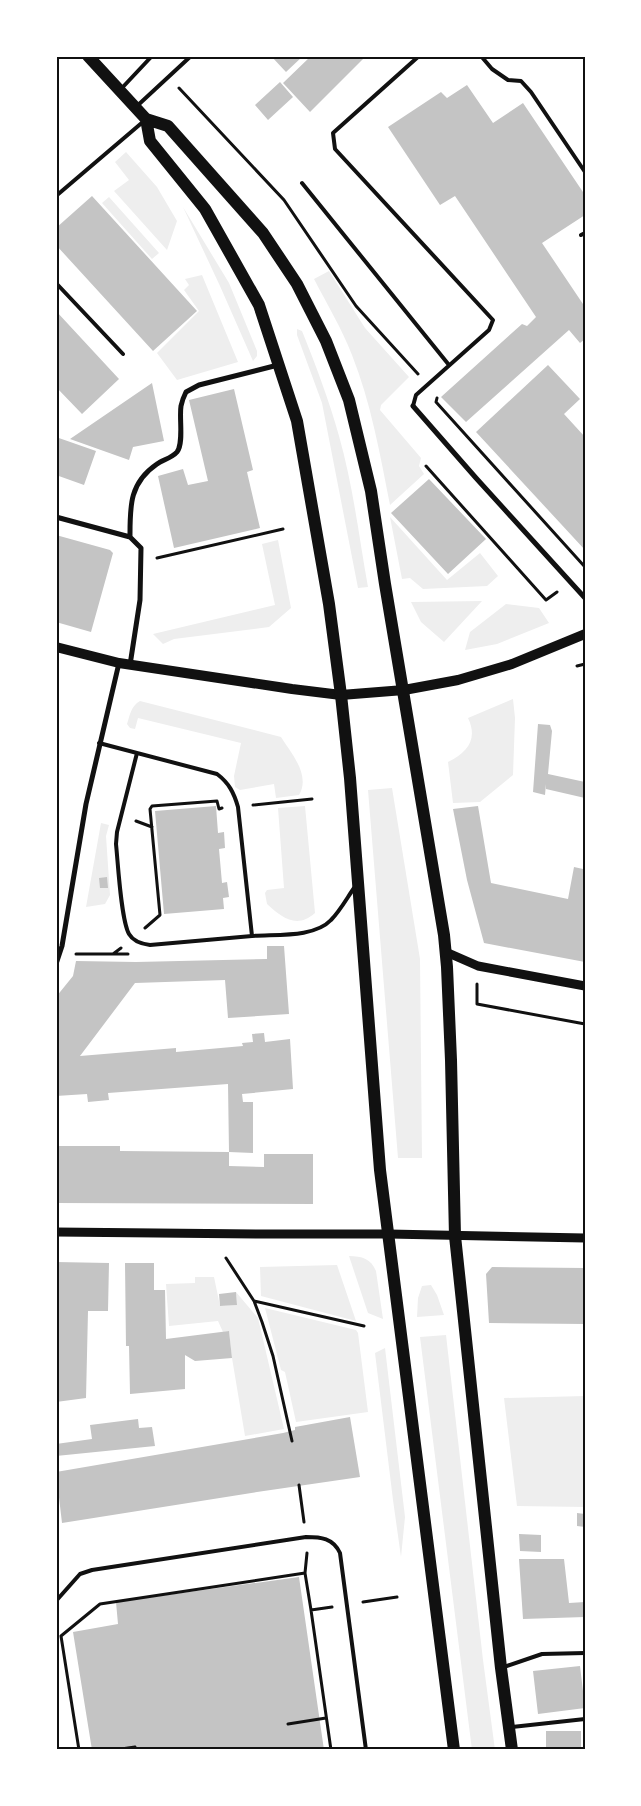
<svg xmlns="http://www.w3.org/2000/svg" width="641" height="1806" viewBox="0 0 641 1806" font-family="Arial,sans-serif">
<rect width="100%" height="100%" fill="#fff"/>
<!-- green -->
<path fill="#eee" d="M 126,152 L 157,187 L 177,221 L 167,250 L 114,191 L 129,180 L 115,162 Z
M 109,197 L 159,253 L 152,259 L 102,203 Z
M 183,207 L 229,283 L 257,351 L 257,356 L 253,361 L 220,286 Z
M 329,271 L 365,328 L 409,377 L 381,405 L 380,410 L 421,458 L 419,466 L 424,474 L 390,505 C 380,454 371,403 352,355 C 342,329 327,304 314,279 Z
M 202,275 L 238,362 L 177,380 L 157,353 L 199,311 L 184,290 L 189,285 L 185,279 Z
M 297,329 L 302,331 C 316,366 329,400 339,436 C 353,485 359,537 368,587 L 358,588 L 322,403 L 297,335 Z
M 390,517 L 447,580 L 480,553 L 498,576 L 487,586 L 423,589 L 410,578 L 402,579 Z
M 278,540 L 291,608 L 269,627 L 174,639 L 163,644 L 153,634 L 275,605 L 262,544 Z
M 482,601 L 444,642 L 421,622 L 411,602 Z
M 506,604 L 539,608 L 549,623 L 497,644 L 465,650 L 470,632 Z
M 513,699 L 515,718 L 513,775 L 480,802 L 453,803 L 448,762 C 468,752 478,739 468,718 Z
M 140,701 L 281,737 C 291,753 311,775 299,795 L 276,798 L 274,784 L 240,790 L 235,787 L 234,776 L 241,743 L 138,718 L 135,729 L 130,728 L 127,724 C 130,715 131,706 140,701 Z
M 392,788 L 420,959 L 422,1158 L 398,1158 L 368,790 Z
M 305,806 L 315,913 C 297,929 282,918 267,904 L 265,893 L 267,890 L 284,888 L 278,808 Z
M 101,823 L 109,825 L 106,836 L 110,895 L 105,904 L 86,907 Z
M 349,1256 C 362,1256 371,1259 376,1271 L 383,1319 L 368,1313 Z
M 337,1265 L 356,1321 L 261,1296 L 260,1267 Z
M 195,1277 L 214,1277 L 220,1306 L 237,1305 L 236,1292 L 258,1318 L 284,1429 L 245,1436 L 232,1358 L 229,1331 L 223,1332 L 218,1321 L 169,1326 L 166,1284 L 195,1283 Z
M 431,1285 L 437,1295 L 444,1315 L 417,1317 L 418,1298 L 422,1286 Z
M 265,1308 L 356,1330 L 358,1333 L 368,1412 L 296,1422 L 285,1372 L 281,1370 Z
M 446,1335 L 483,1660 L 495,1750 L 472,1750 L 420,1337 Z
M 385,1348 L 405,1517 L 401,1557 L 393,1500 L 375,1353 Z
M 585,1396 L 585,1507 L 517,1506 L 504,1398 Z"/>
<!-- building -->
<path fill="#c4c4c4" d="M 271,56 L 303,56 L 286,72 Z
M 311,56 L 366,56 L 310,112 L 283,83 Z
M 280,82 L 293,97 L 268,120 L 255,105 Z
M 467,85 L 493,123 L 523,103 L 585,195 L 585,215 L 542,243 L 585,307 L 585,339 L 580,343 L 569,330 L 466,422 L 441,397 L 522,324 L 527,326 L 536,317 L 455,196 L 440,205 L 388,127 L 441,92 L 447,98 Z
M 92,196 L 197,311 L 153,351 L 56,245 L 56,228 Z
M 56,311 L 119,379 L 82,414 L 56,387 Z
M 548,365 L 580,399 L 564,414 L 585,437 L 585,550 L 476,432 Z
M 152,383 L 164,441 L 133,447 L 129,460 L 70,439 Z
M 234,389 L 253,470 L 247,472 L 260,528 L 174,548 L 158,476 L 183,469 L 188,485 L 208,481 L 189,400 Z
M 56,437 L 96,451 L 84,485 L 56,475 Z
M 429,479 L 486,539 L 448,574 L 391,513 Z
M 56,535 L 110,550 L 113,553 L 91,632 L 56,622 Z
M 538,724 L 550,725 L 552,731 L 548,774 L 585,782 L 585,798 L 546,789 L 546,784 L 545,795 L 533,792 Z
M 216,806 L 218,833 L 224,832 L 225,848 L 219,849 L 222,883 L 227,882 L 229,897 L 223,898 L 224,909 L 164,914 L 155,811 Z
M 478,806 L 491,883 L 568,899 L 574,867 L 583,869 L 583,875 L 585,875 L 585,962 L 484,943 L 467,880 L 453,809 Z
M 107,877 L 108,888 L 100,888 L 99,878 Z
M 267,946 L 284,946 L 289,1014 L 228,1018 L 225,980 L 135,983 L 80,1056 L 176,1048 L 176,1052 L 243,1046 L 242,1043 L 253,1042 L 252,1034 L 264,1033 L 265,1042 L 290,1039 L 293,1089 L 242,1094 L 243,1102 L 253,1102 L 253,1153 L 229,1152 L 228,1084 L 108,1093 L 109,1100 L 88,1102 L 87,1094 L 56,1096 L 56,997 L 73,976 L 76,961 L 136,962 L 267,959 Z
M 56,1146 L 120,1146 L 120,1151 L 229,1152 L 229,1166 L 264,1167 L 264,1154 L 313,1154 L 313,1204 L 56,1203 Z
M 56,1262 L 109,1263 L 108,1311 L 88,1311 L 86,1398 L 56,1402 Z
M 125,1263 L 154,1263 L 154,1290 L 165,1290 L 166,1339 L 229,1331 L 232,1358 L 195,1361 L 185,1355 L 185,1389 L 130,1394 L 129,1346 L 126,1346 Z
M 492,1267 L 585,1268 L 585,1324 L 489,1323 L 486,1274 Z
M 236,1292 L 237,1305 L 220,1306 L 219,1294 Z
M 350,1417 L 360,1477 L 257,1492 L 62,1523 L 56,1472 L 283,1433 L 295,1430 L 295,1427 Z
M 138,1419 L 139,1428 L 152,1427 L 155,1446 L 56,1456 L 56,1444 L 92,1439 L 90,1425 Z
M 577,1513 L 585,1514 L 585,1527 L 577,1526 Z
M 519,1534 L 541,1535 L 541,1552 L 520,1551 Z
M 519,1559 L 564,1559 L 569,1603 L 585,1602 L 585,1617 L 523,1619 Z
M 299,1577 L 324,1750 L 92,1750 L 73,1632 L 118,1624 L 116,1602 Z
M 580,1666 L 585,1708 L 538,1714 L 533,1671 Z
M 546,1731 L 581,1731 L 581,1750 L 546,1750 Z"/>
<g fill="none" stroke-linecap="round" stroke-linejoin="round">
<!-- path -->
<path stroke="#111" stroke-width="3" d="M 179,88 L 284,200 L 356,306 L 418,374
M 437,398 L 436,402 L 585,567
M 426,466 L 546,600 L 557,592
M 157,558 L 283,529
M 577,666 L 585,664
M 253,805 L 312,799
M 136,821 L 152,827
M 145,928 L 160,915 L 150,809 L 152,806 L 217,801 L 219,809 L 222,808
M 76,954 L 128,954
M 113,954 L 121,948
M 477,984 L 477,1004 L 585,1024
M 226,1258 L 254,1301 L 262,1322 L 273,1356 L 292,1441
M 254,1301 L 364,1326
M 299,1485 L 304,1522
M 307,1553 L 305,1573 L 311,1610 L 332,1607
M 363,1602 L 397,1597
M 311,1610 L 331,1750
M 288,1724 L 326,1718
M 79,1750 L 61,1636 L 100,1604 L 305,1573
M 114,1750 L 135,1747"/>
<!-- service -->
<path stroke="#111" stroke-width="4" d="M 481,56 L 492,69 L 508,80 L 521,81 L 531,92 L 585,172
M 121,89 L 152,56
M 137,106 L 191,56
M 302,183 L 449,365
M 56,196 L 144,121
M 581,235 L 585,233
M 56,283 L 123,354
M 413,406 L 416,395 L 489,330 L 493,320 L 335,149 L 333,133 L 419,56
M 99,743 L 217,774 C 229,783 234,793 238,807 L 252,936 L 150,945 C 142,944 133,941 129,934 C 121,920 118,863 116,844 L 117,832 L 137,753
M 252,936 C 276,934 314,938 331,920 C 340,911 347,898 354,888
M 56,1601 L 80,1574 L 92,1570 L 306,1537 C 321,1537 333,1538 340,1553 L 366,1750
M 504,1667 L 542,1654 L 585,1653
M 512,1727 L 585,1719"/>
<!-- minor -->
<path stroke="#111" stroke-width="5" d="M 413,406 L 476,478 L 585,598
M 56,517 L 130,537 L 141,548 L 140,600 L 130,665
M 130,537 C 130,507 129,483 157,464 C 162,460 172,458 177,452 C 184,443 179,418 181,406 C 182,401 184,396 186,392 L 199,385 L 278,365
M 56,964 L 62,946 L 86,804 L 119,663"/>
<!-- tertiary -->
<path stroke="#111" stroke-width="9" d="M 446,952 L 478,966 L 585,986
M 56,1232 L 257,1234 L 389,1234 L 585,1238"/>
<!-- secondary -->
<path stroke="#111" stroke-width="10" d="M 56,647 L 119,663 L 292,689 L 341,695 L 404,690 L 458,680 L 512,664 L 585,634"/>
<!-- primary -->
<path stroke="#111" stroke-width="12" d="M 88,56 L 146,119
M 146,119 L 168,126 L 263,233 L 297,284 L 326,341 L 349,400 L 371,491 L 385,584 L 444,935 L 447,967 L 451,1060 L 455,1236 L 501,1668 L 512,1750
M 146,119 L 150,141 L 205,209 L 259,305 L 297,421 L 329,604 L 341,695 L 350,778 L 380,1170 L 454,1750"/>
</g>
<!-- border -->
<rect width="641" height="1806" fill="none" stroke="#ffffff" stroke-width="115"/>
<rect x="58" y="58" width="526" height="1690" fill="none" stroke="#111" stroke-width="2"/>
</svg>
